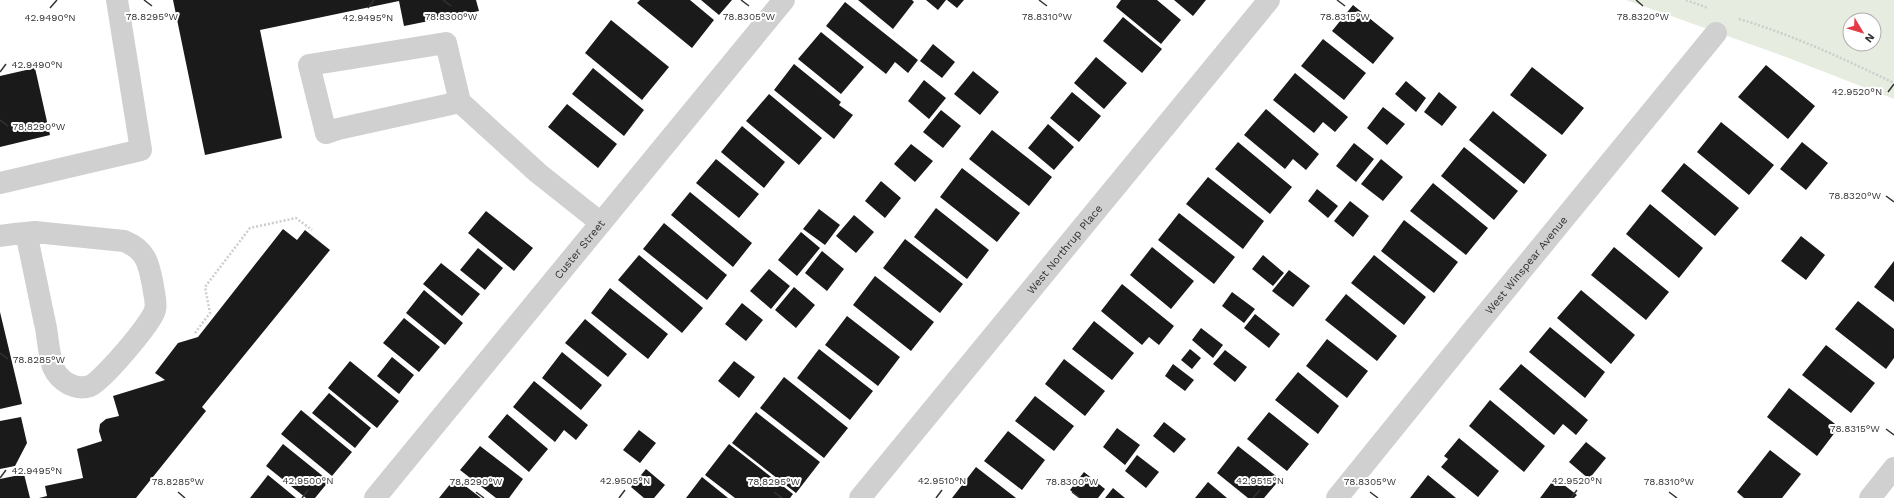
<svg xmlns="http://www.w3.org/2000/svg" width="1894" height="498" viewBox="0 0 1894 498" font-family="'Work Sans',sans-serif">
<rect width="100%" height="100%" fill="#fff"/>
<!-- green -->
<path fill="#e6ecdf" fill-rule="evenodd" d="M 1626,0 L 1894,0 L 1894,99 L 1786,57 ZM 1850,20 L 1874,20 L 1874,44 L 1850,44 Z"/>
<!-- building -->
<path fill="#1a1a1a" d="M 173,0 L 476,0 L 479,11 L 404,26 L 399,1 L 260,30 L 282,138 L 205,155 Z
M 640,0 L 690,0 L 714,20 L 692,48 L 637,3 Z
M 701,0 L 732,0 L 719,15 Z
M 858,0 L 912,0 L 914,2 L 893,29 Z
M 926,0 L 946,0 L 938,10 Z
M 947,0 L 964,0 L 957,8 Z
M 1121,0 L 1157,0 L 1181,20 L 1161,44 L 1116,7 Z
M 1174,0 L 1206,0 L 1193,16 Z
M 845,2 L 918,60 L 908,73 L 895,62 L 886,74 L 826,26 Z
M 1353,5 L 1394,38 L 1373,64 L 1332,31 Z
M 1123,17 L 1162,49 L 1142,73 L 1103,41 Z
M 611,20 L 669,67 L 642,100 L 585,53 Z
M 821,32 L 864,67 L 841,94 L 798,59 Z
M 1323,39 L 1366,73 L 1344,100 L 1301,66 Z
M 933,44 L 955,62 L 942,78 L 920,61 Z
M 1096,57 L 1127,83 L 1104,109 L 1074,83 Z
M 794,64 L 841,102 L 839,105 L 853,115 L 834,139 L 774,90 Z
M 1766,65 L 1815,106 L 1788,139 L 1738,97 Z
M 1532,67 L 1584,108 L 1562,135 L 1510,95 Z
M 35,68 L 50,135 L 0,147 L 0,76 Z
M 593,68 L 644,110 L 624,136 L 572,94 Z
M 973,71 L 999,92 L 980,115 L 954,94 Z
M 1295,73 L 1348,117 L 1335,132 L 1323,122 L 1314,133 L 1273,100 Z
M 924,80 L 946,98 L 929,119 L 908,101 Z
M 1406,81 L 1426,98 L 1416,112 L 1395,94 Z
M 1072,92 L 1101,116 L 1079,142 L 1050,118 Z
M 1439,92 L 1457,107 L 1442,126 L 1424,112 Z
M 769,94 L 822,138 L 799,165 L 746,121 Z
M 567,104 L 617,144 L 598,168 L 548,127 Z
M 1383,107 L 1405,124 L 1387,145 L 1367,128 Z
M 1266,109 L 1319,154 L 1306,170 L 1293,159 L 1285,169 L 1244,135 Z
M 941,110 L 961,126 L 943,148 L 923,132 Z
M 1493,111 L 1547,155 L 1524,184 L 1469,140 Z
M 1721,122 L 1774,165 L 1749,195 L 1697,152 Z
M 1048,124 L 1074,147 L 1054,170 L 1028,148 Z
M 742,126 L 785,162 L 764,188 L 721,152 Z
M 992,130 L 1052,177 L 1029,206 L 969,159 Z
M 1238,142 L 1292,187 L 1270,214 L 1215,169 Z
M 1802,142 L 1828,163 L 1806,190 L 1780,169 Z
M 1354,143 L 1374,159 L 1356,182 L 1336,166 Z
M 911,144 L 933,161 L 915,182 L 894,164 Z
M 1464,147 L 1518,191 L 1494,220 L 1441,176 Z
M 716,159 L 759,194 L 739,218 L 696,183 Z
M 1381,159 L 1403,177 L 1383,201 L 1361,184 Z
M 1684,163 L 1739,208 L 1715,236 L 1661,191 Z
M 962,168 L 1020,213 L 997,242 L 940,197 Z
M 1208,177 L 1264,221 L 1243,249 L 1186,204 Z
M 881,181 L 901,198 L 885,218 L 865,201 Z
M 1433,183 L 1488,228 L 1466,255 L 1410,211 Z
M 1317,189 L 1338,206 L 1328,218 L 1308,201 Z
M 690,192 L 752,243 L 733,267 L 671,215 Z
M 1350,201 L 1369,216 L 1353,237 L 1334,221 Z
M 1650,204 L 1703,248 L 1679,278 L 1626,234 Z
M 936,208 L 989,250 L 967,279 L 914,237 Z
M 819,209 L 840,225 L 825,245 L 803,229 Z
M 486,211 L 533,248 L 514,271 L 468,233 Z
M 1179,213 L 1235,257 L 1214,284 L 1158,240 Z
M 854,215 L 874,232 L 856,253 L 836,236 Z
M 1404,220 L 1458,262 L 1434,293 L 1381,251 Z
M 664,223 L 727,275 L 707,300 L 643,249 Z
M 283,229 L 297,240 L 305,230 L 330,250 L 202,407 L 206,411 L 136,498 L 39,498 L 47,496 L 45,486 L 83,478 L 77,449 L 102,441 L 99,431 L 100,424 L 106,419 L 119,416 L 113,396 L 165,380 L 155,373 L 178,343 L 198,337 Z
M 801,232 L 820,248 L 797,276 L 778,260 Z
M 1801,236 L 1825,255 L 1806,280 L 1781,261 Z
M 905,239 L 963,284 L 940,313 L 883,268 Z
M 1152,247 L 1194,281 L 1171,309 L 1130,275 Z
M 1614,247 L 1669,292 L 1646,320 L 1591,275 Z
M 478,248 L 503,268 L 485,290 L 460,270 Z
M 822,251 L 844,269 L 827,291 L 805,273 Z
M 639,255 L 703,308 L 682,333 L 618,280 Z
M 1263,255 L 1284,273 L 1273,286 L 1252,269 Z
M 1374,255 L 1426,297 L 1404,325 L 1351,283 Z
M 1894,261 L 1894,302 L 1874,287 Z
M 441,263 L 480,294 L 462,316 L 423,284 Z
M 769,269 L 790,286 L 771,309 L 750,291 Z
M 1289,270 L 1310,286 L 1293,307 L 1272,291 Z
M 875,276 L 934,322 L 911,351 L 853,305 Z
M 1122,284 L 1174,326 L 1159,345 L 1149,337 L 1142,345 L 1101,311 Z
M 794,287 L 815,305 L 796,328 L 775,310 Z
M 610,288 L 668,334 L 648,359 L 591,313 Z
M 424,290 L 463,323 L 445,345 L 406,313 Z
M 1581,290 L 1635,335 L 1611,364 L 1557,318 Z
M 1232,292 L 1255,309 L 1244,323 L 1222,306 Z
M 1346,294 L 1397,336 L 1377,361 L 1325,320 Z
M 1858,301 L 1894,329 L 1894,358 L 1886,369 L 1835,329 Z
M 742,303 L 763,320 L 746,341 L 725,324 Z
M 0,312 L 22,404 L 0,409 Z
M 1255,314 L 1280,334 L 1269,348 L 1244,328 Z
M 847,316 L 900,357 L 878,386 L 825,345 Z
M 404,318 L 440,347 L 419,372 L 383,343 Z
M 585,319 L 627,354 L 608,377 L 565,343 Z
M 1094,321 L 1134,353 L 1112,380 L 1072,349 Z
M 1550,327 L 1605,372 L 1585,398 L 1529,352 Z
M 1201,328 L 1223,345 L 1213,358 L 1192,340 Z
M 1327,339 L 1368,371 L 1347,398 L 1306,366 Z
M 1826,345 L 1875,383 L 1851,413 L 1802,375 Z
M 819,349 L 873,391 L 850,420 L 797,378 Z
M 1190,349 L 1201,358 L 1192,369 L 1181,360 Z
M 1225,350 L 1247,367 L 1235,382 L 1213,364 Z
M 562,352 L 602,385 L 581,410 L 542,378 Z
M 392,357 L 414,375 L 399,394 L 377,376 Z
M 1064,359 L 1105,391 L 1085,416 L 1045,384 Z
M 350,361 L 399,401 L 377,428 L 328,388 Z
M 734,361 L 755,377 L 739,398 L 718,381 Z
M 1173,364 L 1194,380 L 1185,391 L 1165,376 Z
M 1521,364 L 1588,420 L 1576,435 L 1563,424 L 1554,435 L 1499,389 Z
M 1298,372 L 1339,406 L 1318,434 L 1275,400 Z
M 784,377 L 848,428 L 824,458 L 760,408 Z
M 534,381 L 588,425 L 576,440 L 564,430 L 555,442 L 513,407 Z
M 1789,388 L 1839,427 L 1817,456 L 1767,417 Z
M 329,393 L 371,428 L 355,448 L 312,413 Z
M 1035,396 L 1074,426 L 1054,451 L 1015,421 Z
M 1490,400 L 1545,446 L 1524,472 L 1469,426 Z
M 301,410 L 352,452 L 332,476 L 281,434 Z
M 756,412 L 820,462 L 796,493 L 732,443 Z
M 1269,412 L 1309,444 L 1287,471 L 1247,439 Z
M 507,414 L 548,449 L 529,472 L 488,437 Z
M 21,417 L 27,443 L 15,466 L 0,469 L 0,421 Z
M 1164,422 L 1186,439 L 1174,453 L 1153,436 Z
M 1117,428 L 1140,445 L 1125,465 L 1103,447 Z
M 639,430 L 656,443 L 640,463 L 623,450 Z
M 1008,431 L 1045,460 L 1022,490 L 984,461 Z
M 1459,438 L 1499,471 L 1478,497 L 1441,467 L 1448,459 L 1444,456 Z
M 1586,442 L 1606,458 L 1589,479 L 1569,462 Z
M 283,444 L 329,481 L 315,498 L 306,498 L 266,466 Z
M 729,444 L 793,494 L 790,498 L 735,498 L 705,475 Z
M 480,446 L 523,479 L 509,498 L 496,498 L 460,470 Z
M 1238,446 L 1280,479 L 1264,498 L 1248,498 L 1217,473 Z
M 1770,450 L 1801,474 L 1782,498 L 1744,498 L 1737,492 Z
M 1137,455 L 1159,472 L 1146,488 L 1125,471 Z
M 976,467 L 1016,498 L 952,498 Z
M 646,469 L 665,485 L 654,498 L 644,498 L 631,487 Z
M 1084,472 L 1105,489 L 1098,498 L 1080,498 L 1070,490 Z
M 24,474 L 30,498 L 0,498 L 0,479 Z
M 268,475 L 296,498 L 250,498 Z
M 1428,475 L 1456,498 L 1410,498 Z
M 702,477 L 728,498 L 686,498 Z
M 455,478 L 481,498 L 439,498 Z
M 1555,478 L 1577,495 L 1574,498 L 1540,498 Z
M 1208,482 L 1227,498 L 1195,498 Z
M 1113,488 L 1125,498 L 1105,498 Z"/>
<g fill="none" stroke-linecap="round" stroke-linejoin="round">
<!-- path -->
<path stroke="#cdcdcd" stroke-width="2.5" stroke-dasharray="2 2" stroke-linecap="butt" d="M 1686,0 L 1708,8
M 1739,19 C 1793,35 1844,59 1894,83
M 195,333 L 210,313 L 205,287 L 250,228 L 296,218 L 312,230"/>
<!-- minor -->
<g stroke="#d0d0d0" stroke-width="22">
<path d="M 460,102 L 446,43 L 309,65 L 326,133 L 338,129 L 460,102 L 538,173 L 601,223"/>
<path d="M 0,183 L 141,150 L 117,0"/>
<path d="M 0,236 C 12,234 24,233 35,232 L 124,241 C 147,250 149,265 153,286 C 154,294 157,303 155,310 C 151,324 102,381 90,386 C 75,391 59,381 53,367 C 49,355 48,340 46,328 C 39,296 33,264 26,233"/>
<path id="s1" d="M 375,498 L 784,0"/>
<path id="s2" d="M 860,498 L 1269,0"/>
<path id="s3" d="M 1337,498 L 1472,331 L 1716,33"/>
<path d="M 1870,498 L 1894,468"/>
</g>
</g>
<!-- ticks -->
<path fill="none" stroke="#333" stroke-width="1.5" d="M 144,0 L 152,6M 443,0 L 451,6M 741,0 L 749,6M 1039,0 L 1047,6M 1337,0 L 1345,6M 1636,0 L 1643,6M 50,8 L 57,0M 368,8 L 374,0M 0,72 L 6,64M 1888,92 L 1894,84M 0,120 L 8,126M 1886,196 L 1894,202M 0,353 L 8,359M 1886,429 L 1894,435M 0,478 L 6,470M 178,492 L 185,498M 476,492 L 484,498M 774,492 L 782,498M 1072,492 L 1080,498M 1370,492 L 1378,498M 1669,492 L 1677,498M 302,498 L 308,490M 619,498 L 625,490M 936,498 L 942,490M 1253,498 L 1260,490M 1571,498 L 1577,490"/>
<g text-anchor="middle" stroke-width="4" stroke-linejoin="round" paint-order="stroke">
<!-- street labels -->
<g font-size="11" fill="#333" stroke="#fff">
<text dy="4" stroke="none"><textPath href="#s1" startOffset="322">Custer Street</textPath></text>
<text dy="4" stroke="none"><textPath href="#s2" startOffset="322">West Northrup Place</textPath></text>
<text dy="4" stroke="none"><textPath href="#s3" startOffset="300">West Winspear Avenue</textPath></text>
</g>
</g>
<g font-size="10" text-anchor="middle" fill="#333" stroke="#fff" stroke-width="4" stroke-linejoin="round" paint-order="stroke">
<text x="152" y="20">78.8295°W</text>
<text x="451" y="20">78.8300°W</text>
<text x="749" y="20">78.8305°W</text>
<text x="1047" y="20">78.8310°W</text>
<text x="1345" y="20">78.8315°W</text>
<text x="1643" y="20">78.8320°W</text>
<text x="50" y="21">42.9490°N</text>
<text x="368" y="21">42.9495°N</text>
<text x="37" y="68">42.9490°N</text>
<text x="1857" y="95">42.9520°N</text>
<text x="39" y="130">78.8290°W</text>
<text x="1855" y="199">78.8320°W</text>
<text x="39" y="363">78.8285°W</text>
<text x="1855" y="432">78.8315°W</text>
<text x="37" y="474">42.9495°N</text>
<text x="308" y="484">42.9500°N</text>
<text x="625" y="484">42.9505°N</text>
<text x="942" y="484">42.9510°N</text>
<text x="1260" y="484">42.9515°N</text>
<text x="1577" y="484">42.9520°N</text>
<text x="178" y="485">78.8285°W</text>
<text x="476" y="485">78.8290°W</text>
<text x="774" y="485">78.8295°W</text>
<text x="1072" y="485">78.8300°W</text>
<text x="1370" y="485">78.8305°W</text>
<text x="1669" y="485">78.8310°W</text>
</g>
<!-- north arrow -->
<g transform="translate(1862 32) rotate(128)"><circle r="19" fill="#ffffff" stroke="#adadad"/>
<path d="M0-3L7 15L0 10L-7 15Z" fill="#e63946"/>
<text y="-6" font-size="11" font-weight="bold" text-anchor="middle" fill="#333333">N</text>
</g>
</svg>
